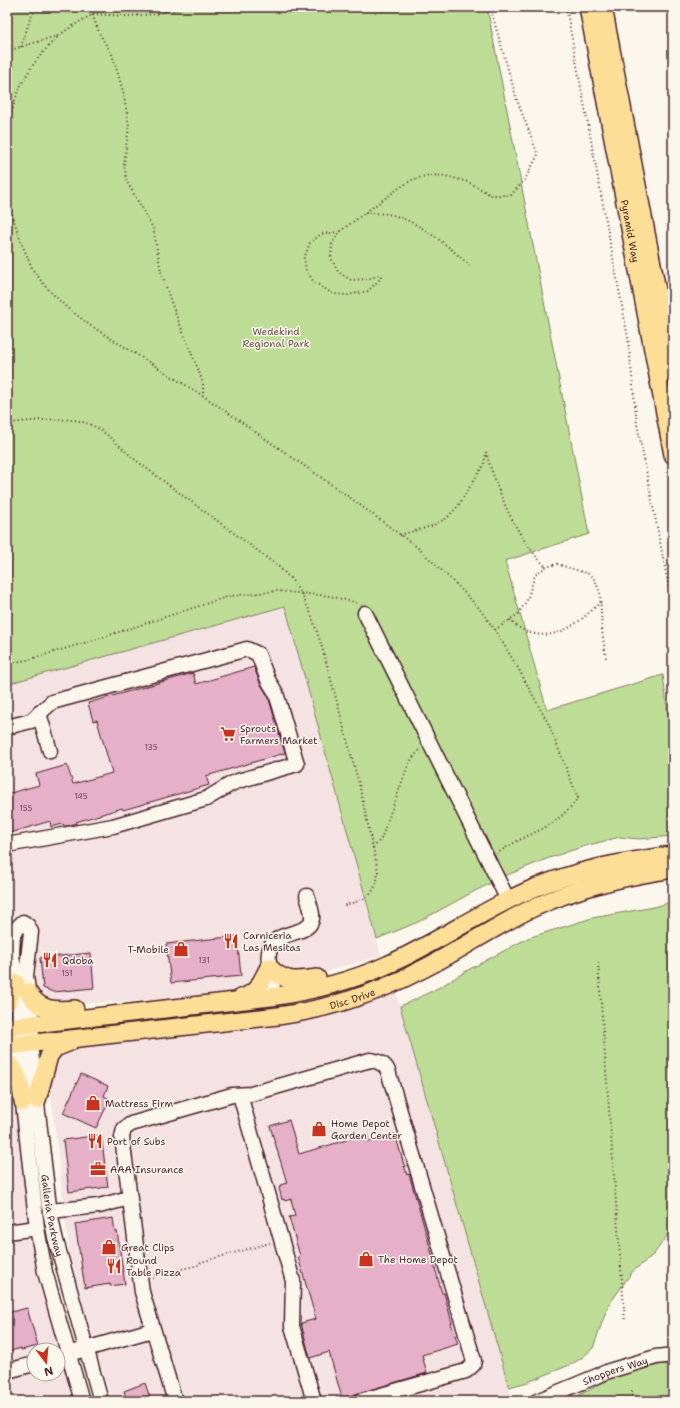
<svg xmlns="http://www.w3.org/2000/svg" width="680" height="1408" viewBox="0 0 680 1408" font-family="'Shantell Sans',sans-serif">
<rect width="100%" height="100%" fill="#fbf7ec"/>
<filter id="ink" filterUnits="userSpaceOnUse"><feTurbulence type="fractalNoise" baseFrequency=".025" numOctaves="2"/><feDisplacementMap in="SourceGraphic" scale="8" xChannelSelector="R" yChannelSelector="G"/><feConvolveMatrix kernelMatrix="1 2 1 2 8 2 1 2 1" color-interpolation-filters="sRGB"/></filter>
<g filter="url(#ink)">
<!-- built -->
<path fill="#f5e2e2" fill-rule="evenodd" d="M 285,606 L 381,956 L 305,977 L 286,986 L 176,999 L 91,1003 L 7,1013 L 7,684 Z
M 396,992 L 511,1396 L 494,1401 L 111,1401 L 83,1304 L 69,1251 L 49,1076 L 56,1053 L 65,1048 L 296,1022 L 347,1009 Z
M 7,1067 L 12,1076 L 27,1206 L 36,1270 L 73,1401 L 7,1401 ZM 34,1350 L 58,1350 L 58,1374 L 34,1374 Z"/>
<!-- green -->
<path fill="#bddd96" stroke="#847e60" d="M 7,7 L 487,7 L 589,534 L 505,561 L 547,710 L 663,675 L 673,756 L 673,836 L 639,839 L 620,837 L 585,846 L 549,858 L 505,876 L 475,891 L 418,922 L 377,939 L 285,606 L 7,684 Z
M 670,901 L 673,906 L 673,1227 L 654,1254 L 632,1272 L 610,1303 L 605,1314 L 593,1348 L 583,1357 L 572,1364 L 528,1382 L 509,1387 L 400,1006 L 412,1001 L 440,987 L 468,970 L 528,938 L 592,918 L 654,907 L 665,904 Z
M 663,1364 L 673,1365 L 673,1401 L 568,1401 L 610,1379 L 635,1370 Z"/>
<!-- building -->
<path fill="#e6b0c9" stroke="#4a1f2b" d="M 254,667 L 260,683 L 268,696 L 285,753 L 206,776 L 209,785 L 123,810 L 122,808 L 76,822 L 77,823 L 67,826 L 64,826 L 63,824 L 51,827 L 50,821 L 7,834 L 7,794 L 39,785 L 36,774 L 67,765 L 73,784 L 112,773 L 97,720 L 93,721 L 88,703 L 193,673 L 196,684 Z
M 237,936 L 241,976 L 171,983 L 166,944 Z
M 91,953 L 94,988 L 53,992 L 43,988 L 40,958 Z
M 81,1074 L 108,1086 L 104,1096 L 110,1099 L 96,1128 L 63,1113 Z
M 289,1120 L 299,1154 L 367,1134 L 369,1142 L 395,1134 L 407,1175 L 409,1174 L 434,1261 L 433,1261 L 442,1293 L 444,1293 L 452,1323 L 451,1323 L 458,1344 L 422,1355 L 427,1373 L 342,1398 L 329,1352 L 310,1358 L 301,1323 L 316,1319 L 298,1257 L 300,1256 L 289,1217 L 295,1216 L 291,1199 L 285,1201 L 284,1199 L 282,1200 L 279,1188 L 280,1187 L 280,1185 L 287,1183 L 270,1126 Z
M 101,1135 L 108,1187 L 69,1192 L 63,1140 Z
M 113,1218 L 115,1232 L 117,1231 L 125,1284 L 110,1286 L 110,1284 L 85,1288 L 75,1224 Z
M 27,1308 L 38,1346 L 21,1350 L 21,1348 L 7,1352 L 7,1313 Z
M 145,1383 L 151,1401 L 127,1401 L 124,1391 Z"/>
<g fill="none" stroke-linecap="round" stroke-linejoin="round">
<defs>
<g id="minor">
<path d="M 365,613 L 508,900"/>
<path d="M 39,713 L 50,751"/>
<path d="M 7,727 L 31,721 L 52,702 L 247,649 L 258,654 L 268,680 L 276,693 L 297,764 L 238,781 L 231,784 L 206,799 L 113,826 L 7,845"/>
<path d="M 271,997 C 278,979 261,959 273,943 C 283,930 315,935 312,914 C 311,908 309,902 307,896"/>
<path d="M 240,1095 L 293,1281 L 292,1326 L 314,1401"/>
<path d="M 50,1211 L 99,1206 L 129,1198"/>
<path d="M 7,1232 L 37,1228"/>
<path d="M 58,1357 L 152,1330"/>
<path d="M 7,1371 L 34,1364"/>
<path id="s1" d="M 82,1401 L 45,1272 L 37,1228 L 19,1068 L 18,1045 L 19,1013 L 12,954 L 13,935 L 17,928 L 23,922 L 28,926 L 31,932 L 26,976 L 33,1024 L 30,1044 L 49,1206 L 55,1237 L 101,1401"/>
<path d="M 175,1401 L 142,1292 L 122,1137 L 124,1129 L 131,1124 L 232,1095 L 251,1094 L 370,1060 C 379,1061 385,1064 388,1071 L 474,1361 L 473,1365 L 466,1371 L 360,1401"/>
<path id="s2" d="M 537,1401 L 609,1371 L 656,1357 L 673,1355"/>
</g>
<g id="major">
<path id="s3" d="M 588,7 L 673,455"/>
<path d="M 603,7 L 673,374"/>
<path d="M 28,992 C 39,1011 55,1011 75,1009"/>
<path d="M 241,998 C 258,993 261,982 269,967 C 285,983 296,981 317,978"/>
<path d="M 7,1003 L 16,983"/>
<path d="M 7,1027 L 271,997 C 311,991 350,982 387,965 C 437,943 482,910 532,889 C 579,869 623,862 673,855"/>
<path id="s4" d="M 7,1046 L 278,1016 C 328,1009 375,994 419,971 C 458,952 494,926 533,908 C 578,887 624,876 673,869"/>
<path d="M 7,1063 C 20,1072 21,1088 23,1102"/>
<path d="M 37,1100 L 49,1056 L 55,1048 L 70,1042"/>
</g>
</defs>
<!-- minor casing -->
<use href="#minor" stroke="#4a1f2b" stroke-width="17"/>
<!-- major casing -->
<use href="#major" stroke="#4a1f2b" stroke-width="20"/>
<!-- path -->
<path stroke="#4a1f2b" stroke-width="2" stroke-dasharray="1 3" stroke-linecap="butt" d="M 93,7 L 92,14 L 100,35 L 112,54 L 123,91 L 129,126 L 124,163 L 127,182 L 153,228 L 161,271 L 172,305 L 198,369 L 203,383 L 203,395
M 566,7 L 628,338 L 637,424 L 673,609
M 93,14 L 126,16 L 156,14 L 184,7
M 21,47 L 30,19 L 37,7
M 7,51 L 60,35
M 7,136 C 9,123 12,110 16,97 C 24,74 42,51 60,35 C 74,24 91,15 107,7
M 7,199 L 21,242 L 33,270 L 46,287 L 66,307 L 91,326 L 208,399 L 345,494 L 417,547 L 458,586 L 478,607 L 495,630 L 518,668 L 549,725 L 578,798 C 570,808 561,818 549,825 C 532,835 513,841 497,854
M 365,213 C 376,213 389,213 399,217 C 426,227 451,248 471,267
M 339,232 L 321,234 L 310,243 L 304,258 L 306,270 L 314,282 L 333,294 L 348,295 L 368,291 L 379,280 L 382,274
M 382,274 L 368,279 L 351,280 L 338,272 L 331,258 L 332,244 L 339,232 L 399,188 L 412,180 L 429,175 L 446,176 L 468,182 L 491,195 L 511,195 L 524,181 L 538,155 L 517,100 L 490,7
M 7,423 C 30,422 61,416 83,422 C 105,428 120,448 137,461 C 184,497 232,531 279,567 L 291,579 L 301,593 L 311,614 L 323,650 L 359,784 L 378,871 C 376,898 365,899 342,906
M 486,452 C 498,493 515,536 546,567
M 400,535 L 432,526 L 447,518 L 458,506 L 484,464 L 486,453
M 510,620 C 516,626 523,631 531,633 C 560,641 581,620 601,602
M 495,630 L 518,614 L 527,600 L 535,575 L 546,567 L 557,564 L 589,574 L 595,580 L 600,592 L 602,631 L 606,658
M 7,664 L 31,659 L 94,640 L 230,596 L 277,591 L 330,596 L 358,603
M 373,848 L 381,839 L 409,763 L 420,749
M 598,963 L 625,1322
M 153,1279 L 155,1275 L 199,1265 L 201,1262 L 270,1243
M 632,1391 L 633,1401"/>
<!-- minor -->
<use href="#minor" stroke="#fbf7ec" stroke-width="14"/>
<!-- major -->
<use href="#major" stroke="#fdde96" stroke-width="17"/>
</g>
</g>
<!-- icons -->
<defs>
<symbol id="supermarket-bare" viewBox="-9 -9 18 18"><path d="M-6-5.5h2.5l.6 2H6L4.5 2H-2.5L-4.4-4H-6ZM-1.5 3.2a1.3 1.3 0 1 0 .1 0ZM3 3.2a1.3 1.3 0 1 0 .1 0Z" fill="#c8321e" stroke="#fbf7ec" stroke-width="2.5" paint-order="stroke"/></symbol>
<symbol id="restaurant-bare" viewBox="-9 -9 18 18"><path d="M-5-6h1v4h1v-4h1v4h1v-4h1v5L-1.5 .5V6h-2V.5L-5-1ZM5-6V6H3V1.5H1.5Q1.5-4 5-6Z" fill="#c8321e" stroke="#fbf7ec" stroke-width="2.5" paint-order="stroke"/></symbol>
<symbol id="shop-bare" viewBox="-9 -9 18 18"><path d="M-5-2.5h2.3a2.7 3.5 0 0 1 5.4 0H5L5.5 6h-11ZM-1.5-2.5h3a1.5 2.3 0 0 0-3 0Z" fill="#c8321e" stroke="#fbf7ec" stroke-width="2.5" paint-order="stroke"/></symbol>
<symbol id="office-bare" viewBox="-9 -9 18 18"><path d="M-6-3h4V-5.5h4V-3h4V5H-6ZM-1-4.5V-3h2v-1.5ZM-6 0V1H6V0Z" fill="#c8321e" stroke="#fbf7ec" stroke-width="2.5" paint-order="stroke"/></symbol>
</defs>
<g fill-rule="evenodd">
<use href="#supermarket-bare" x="217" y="723" width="22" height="22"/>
<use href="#restaurant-bare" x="220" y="930" width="22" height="22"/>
<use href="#shop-bare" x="170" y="938" width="22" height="22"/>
<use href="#restaurant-bare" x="39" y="949" width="22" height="22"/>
<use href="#shop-bare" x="82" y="1092" width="22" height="22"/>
<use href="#shop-bare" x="308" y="1118" width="22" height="22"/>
<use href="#restaurant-bare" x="84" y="1130" width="22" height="22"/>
<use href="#office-bare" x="87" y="1158" width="22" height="22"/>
<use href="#shop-bare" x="98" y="1236" width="22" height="22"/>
<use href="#shop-bare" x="355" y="1248" width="22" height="22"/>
<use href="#restaurant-bare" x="103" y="1255" width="22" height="22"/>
</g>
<g text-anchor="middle" stroke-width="3" stroke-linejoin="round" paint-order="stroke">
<!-- number labels -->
<g font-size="8" fill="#714352">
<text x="151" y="750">135</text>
<text x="81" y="799">145</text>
<text x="26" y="811">155</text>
<text x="204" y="963">131</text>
<text x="67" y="976">151</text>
</g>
<!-- street labels -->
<g font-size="10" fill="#4a1f2b" stroke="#fbf7ec">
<text dy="4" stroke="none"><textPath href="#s3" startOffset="228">Pyramid Way</textPath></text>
<text dy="4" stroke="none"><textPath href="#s4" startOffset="349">Disc Drive</textPath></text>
<text dy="4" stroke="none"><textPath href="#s1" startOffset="789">Galleria Parkway</textPath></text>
<text dy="4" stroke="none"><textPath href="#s2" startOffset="84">Shoppers Way</textPath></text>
</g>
<!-- park labels -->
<g font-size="10" fill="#674e46" stroke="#fbf7ec">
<text x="276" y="335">Wedekind<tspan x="276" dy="12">Regional Park</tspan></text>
</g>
<!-- poi labels -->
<g font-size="10" fill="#4a1f2b" stroke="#fbf7ec" text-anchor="start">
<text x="240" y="732">Sprouts<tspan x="240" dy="12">Farmers Market</tspan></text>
<text x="243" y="939">Carniceria<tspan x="243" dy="12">Las Mesitas</tspan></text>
<text x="169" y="953" text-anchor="end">T-Mobile</text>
<text x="62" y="964">Qdoba</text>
<text x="105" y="1107">Mattress Firm</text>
<text x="331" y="1127">Home Depot<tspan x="331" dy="12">Garden Center</tspan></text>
<text x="107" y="1145">Port of Subs</text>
<text x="110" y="1173">AAA Insurance</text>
<text x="121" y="1251">Great Clips</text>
<text x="378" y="1263">The Home Depot</text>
<text x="126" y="1264">Round<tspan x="126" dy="12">Table Pizza</tspan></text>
</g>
</g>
<!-- margin -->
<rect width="680" height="1408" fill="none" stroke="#fbf7ec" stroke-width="24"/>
<rect x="12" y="12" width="656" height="1384" fill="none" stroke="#4a1f2b" stroke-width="1.5" filter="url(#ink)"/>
<!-- north arrow -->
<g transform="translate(46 1362) rotate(164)"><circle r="19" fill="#fbf7ec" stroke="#b4a19f"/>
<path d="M0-3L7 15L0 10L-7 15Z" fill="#c8321e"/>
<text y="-6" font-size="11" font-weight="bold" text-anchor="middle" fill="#4a1f2b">N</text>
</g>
</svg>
